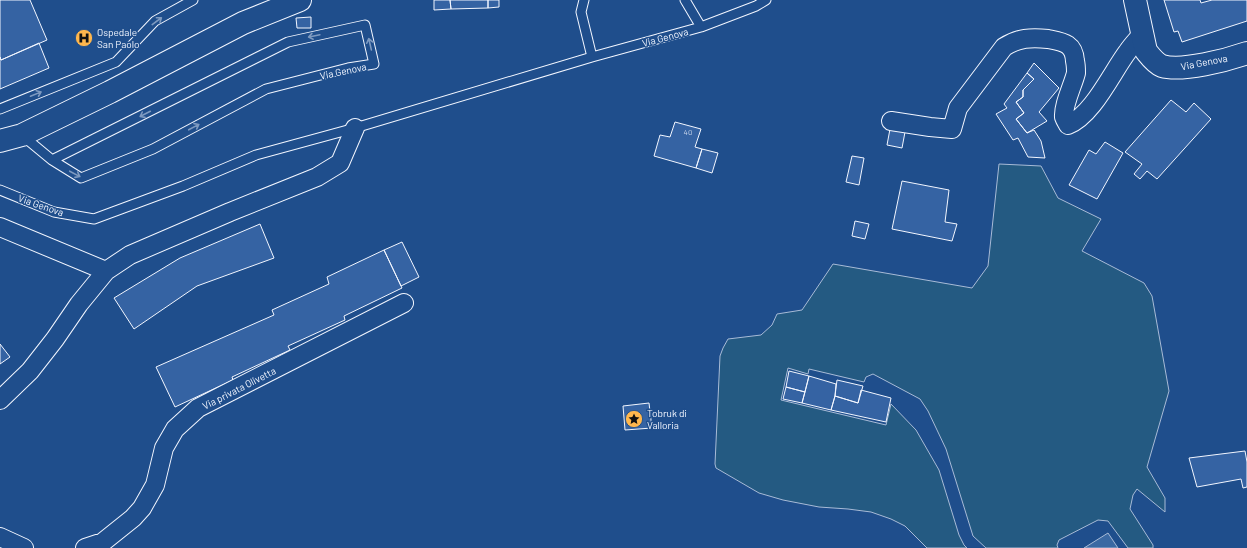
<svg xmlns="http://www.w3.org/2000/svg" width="1247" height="548" viewBox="0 0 1247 548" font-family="Barlow,sans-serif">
<rect width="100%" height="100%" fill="#1f4e8c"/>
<!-- green -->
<path fill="#245a82" stroke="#a8bbd7" d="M 999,164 L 1041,166 L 1058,198 L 1101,219 L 1082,251 L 1144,283 L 1152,296 L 1169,391 L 1147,467 L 1165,498 L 1165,512 L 1137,489 L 1133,495 L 1130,509 L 1153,545 L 1153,548 L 1128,548 L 1108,521 L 1098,520 L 1059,540 L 1057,545 L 1058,548 L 986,548 L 973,536 L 946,449 L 928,411 L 920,399 L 873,374 L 866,377 L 864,382 L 809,369 L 808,374 L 788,368 L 781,400 L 886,425 L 891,404 L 916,430 L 939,470 L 959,535 L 964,545 L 967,548 L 927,548 L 905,526 L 891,519 L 871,512 L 848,509 L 819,507 L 783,500 L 759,493 L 716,468 L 715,464 L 720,356 L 723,348 L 728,339 L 761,335 L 772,325 L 777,314 L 802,310 L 833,264 L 972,288 L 988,266 Z"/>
<!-- water -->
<path fill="#3b69a3" stroke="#a8bbd7" d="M 1108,533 L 1118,548 L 1084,548 Z"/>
<!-- building -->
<path fill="#3563a3" stroke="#f2f6ff" d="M 0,0 L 30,0 L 47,40 L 1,60 L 0,57 Z
M 434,0 L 450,0 L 451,9 L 434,10 Z
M 450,0 L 488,0 L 488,8 L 451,9 Z
M 488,0 L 499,0 L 499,7 L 488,8 Z
M 1164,0 L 1200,0 L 1201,3 L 1212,0 L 1247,0 L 1247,21 L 1182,42 L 1178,31 L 1174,32 Z
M 311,17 L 311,28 L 297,28 L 296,18 Z
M 39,43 L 49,68 L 0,89 L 0,57 L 1,60 Z
M 1034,63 L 1059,88 L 1039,112 L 1047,121 L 1027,133 L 1016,119 L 1024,113 L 1016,102 L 1023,97 L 1023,90 L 1034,79 L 1027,73 Z
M 1027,73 L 1034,79 L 1023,90 L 1023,97 L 1016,102 L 1024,113 L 1016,119 L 1027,133 L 1034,130 L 1041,141 L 1045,158 L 1028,157 L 1018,138 L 1013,140 L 996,114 L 1007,108 L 1004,104 Z
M 1171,100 L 1186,112 L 1194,103 L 1211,119 L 1157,179 L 1147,171 L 1140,179 L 1134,174 L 1142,164 L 1125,152 Z
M 675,122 L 701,129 L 695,147 L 702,149 L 696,168 L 654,156 L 660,135 L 670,137 Z
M 890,129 L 905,132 L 902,148 L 887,145 Z
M 1105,142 L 1123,153 L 1097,199 L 1069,185 L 1089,150 L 1096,154 Z
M 702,149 L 718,153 L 712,173 L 696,168 Z
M 852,156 L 864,158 L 859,185 L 846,182 Z
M 902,181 L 949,190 L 945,222 L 957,224 L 952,241 L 892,229 Z
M 855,221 L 869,224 L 865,239 L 852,236 Z
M 260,224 L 274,258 L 197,286 L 134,329 L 114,298 L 180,258 Z
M 402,242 L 419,277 L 401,286 L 384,250 Z
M 384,250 L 402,288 L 344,316 L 345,320 L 288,346 L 290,350 L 232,377 L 233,380 L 175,407 L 156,367 L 274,315 L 272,310 L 329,284 L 327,277 Z
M 0,344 L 10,357 L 0,364 Z
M 789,371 L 809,376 L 805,392 L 786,387 Z
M 809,376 L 836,384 L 835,396 L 831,410 L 802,403 Z
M 837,380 L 863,386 L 858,403 L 835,396 Z
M 786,387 L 805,392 L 802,403 L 783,399 Z
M 861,390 L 891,398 L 886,422 L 831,410 L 835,396 L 858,403 Z
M 649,403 L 652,428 L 625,430 L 623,406 Z
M 1245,451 L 1247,462 L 1247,487 L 1243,488 L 1241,479 L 1197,487 L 1189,458 Z"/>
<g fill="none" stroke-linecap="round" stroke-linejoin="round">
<defs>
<path id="lane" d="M 584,0 L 581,12 L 592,57
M 685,0 L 701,27
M 0,109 L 116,62 L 155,21 L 193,0
M 23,136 L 52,160 L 81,178 L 153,149 L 266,89 L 348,68 L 374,64 L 365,25 L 288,42 L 52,160
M 0,190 L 54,212 L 94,219 L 183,186 L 256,155 L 355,128 L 592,57 L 701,27 L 756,6 L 766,0"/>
<path id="street" d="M 891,121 L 930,127 L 952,129 L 958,108 L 1004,47 C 1018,38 1031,37 1048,39 C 1063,42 1074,43 1075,61 C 1076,65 1076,69 1076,73 C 1073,85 1063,105 1064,117 C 1065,120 1067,123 1068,125 C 1093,115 1112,72 1128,51 C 1132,45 1137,40 1142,34
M 0,227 L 106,271
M 0,400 L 30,371 L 55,339 L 79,304 L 106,271 L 130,255 L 230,212 L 317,177 L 340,163 L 355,128
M 0,537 L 24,548
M 85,548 L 103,542 L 133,518 L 142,508 L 155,485 L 164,448 L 175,429 L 198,408 L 404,303"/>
<path id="secondary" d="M 1135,0 L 1146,51 C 1150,56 1155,63 1162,66 C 1182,72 1227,60 1247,53
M 0,141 L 22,135 L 110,92 L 243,23 L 300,0"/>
</defs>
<!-- lane casing -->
<use href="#lane" stroke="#f2f6ff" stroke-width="11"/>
<!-- street casing -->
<use href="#street" stroke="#f2f6ff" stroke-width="20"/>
<!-- secondary casing -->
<use href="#secondary" stroke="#f2f6ff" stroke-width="24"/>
<!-- lane -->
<use href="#lane" stroke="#1f4e8c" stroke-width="9"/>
<!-- street -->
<use href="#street" stroke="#1f4e8c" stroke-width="18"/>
<!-- secondary -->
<use href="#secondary" stroke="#1f4e8c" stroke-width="22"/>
</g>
<!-- one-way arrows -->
<defs><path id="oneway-shaft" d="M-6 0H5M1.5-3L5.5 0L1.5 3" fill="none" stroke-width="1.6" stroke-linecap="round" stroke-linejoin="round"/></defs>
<g stroke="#7e9ac0">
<use href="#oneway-shaft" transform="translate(157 21) rotate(-37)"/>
<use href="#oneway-shaft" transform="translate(314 36) rotate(168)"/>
<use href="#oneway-shaft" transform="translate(370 44) rotate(-103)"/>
<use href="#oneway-shaft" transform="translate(36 94) rotate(-22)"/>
<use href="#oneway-shaft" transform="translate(145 114) rotate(153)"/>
<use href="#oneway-shaft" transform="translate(194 127) rotate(-28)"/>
<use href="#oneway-shaft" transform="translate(75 174) rotate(28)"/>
</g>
<!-- icons -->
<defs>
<symbol id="hospital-disc" viewBox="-11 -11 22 22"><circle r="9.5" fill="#ffb74d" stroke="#1f4e8c"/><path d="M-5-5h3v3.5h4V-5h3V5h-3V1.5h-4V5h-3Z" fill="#111"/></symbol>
<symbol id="sight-disc" viewBox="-11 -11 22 22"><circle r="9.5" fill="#ffb74d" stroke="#1f4e8c"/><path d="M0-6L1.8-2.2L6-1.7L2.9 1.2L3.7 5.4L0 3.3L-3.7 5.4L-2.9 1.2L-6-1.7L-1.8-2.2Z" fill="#111"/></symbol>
</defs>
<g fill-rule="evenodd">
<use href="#hospital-disc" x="74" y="28" width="20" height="20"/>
<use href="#sight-disc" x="624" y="409" width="20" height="20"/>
</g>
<g text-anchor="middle" stroke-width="3" stroke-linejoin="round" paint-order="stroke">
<!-- number labels -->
<g font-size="8" fill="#c3d1e8">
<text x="688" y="135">40</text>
</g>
<!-- poi labels -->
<g font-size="10" fill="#f2f6ff" stroke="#1f4e8c" text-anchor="start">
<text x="97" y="36">Ospedale<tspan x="97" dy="12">San Paolo</tspan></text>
<text x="647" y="417">Tobruk di<tspan x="647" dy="12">Valloria</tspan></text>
</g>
<!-- street labels -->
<g font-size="10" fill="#f2f6ff" stroke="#1f4e8c">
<text transform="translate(665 37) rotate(-15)" y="4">Via Genova</text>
<text transform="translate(1204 62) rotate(-11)" y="4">Via Genova</text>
<text transform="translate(343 71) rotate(-12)" y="4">Via Genova</text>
<text transform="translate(41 205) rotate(19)" y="4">Via Genova</text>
<text transform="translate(239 388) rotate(-27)" y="4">Via privata Olivetta</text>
</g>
</g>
</svg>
